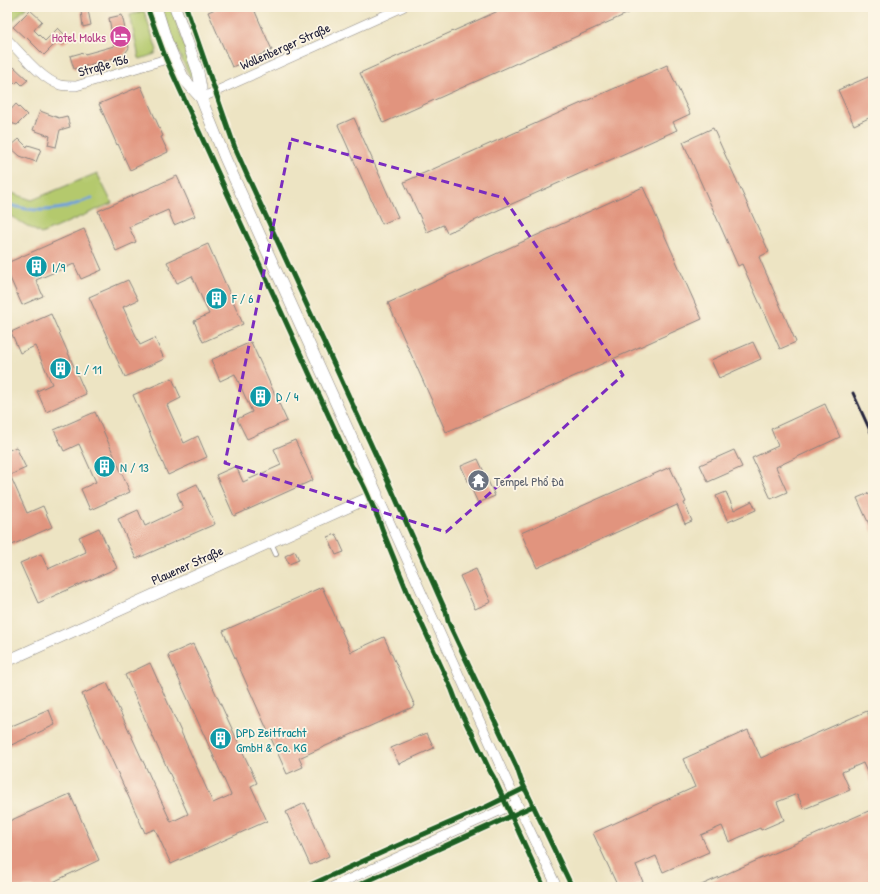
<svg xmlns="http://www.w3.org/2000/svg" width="880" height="894" viewBox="0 0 880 894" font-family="'Patrick Hand',sans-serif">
<rect width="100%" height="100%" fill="#fcf5e5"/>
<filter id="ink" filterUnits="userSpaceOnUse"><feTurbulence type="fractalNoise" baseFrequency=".025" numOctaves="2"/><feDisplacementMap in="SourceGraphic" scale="8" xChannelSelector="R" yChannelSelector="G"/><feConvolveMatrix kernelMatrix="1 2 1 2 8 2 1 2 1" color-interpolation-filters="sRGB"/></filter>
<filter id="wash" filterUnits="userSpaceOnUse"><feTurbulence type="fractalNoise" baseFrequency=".012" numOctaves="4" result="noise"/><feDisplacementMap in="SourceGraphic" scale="16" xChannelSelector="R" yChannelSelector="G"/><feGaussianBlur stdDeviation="0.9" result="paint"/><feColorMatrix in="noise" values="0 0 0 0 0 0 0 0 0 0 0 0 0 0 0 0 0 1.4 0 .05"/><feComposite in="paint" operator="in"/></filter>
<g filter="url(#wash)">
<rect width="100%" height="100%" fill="#ede4c3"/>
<!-- green -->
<path fill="#b4c96d" stroke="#6b7654" d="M 10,7 L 27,7 L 7,26 L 7,10 Z
M 161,7 L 171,7 L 195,75 L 190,77 L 175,45 Z
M 181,7 L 184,7 L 207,71 L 205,72 Z
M 144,11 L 157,50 L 155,54 L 140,59 L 139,58 L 130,15 Z
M 97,173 L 112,203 L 41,234 L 7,214 L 7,189 L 12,193 L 32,200 Z"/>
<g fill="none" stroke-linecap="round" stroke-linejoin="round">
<!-- stream -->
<path stroke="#70a0da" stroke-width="3" d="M 7,204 C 25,210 44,212 62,208 C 73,206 83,201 92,198"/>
</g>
<g id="blocks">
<!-- building -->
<path fill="#e1947e" d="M 220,7 L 253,7 L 272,50 L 232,67 L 208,12 Z
M 507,7 L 642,7 L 383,123 L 360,73 Z
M 30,10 L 42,21 L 34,30 L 45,41 L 58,28 L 69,39 L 62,45 L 58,41 L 44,55 L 26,37 L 25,38 L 13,27 Z
M 88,10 L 91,25 L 83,27 L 81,11 Z
M 122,15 L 129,48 L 123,56 L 106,60 L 107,60 L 74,69 L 70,56 L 81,53 L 82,54 L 85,53 L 85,54 L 114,46 L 109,18 Z
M 667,65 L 690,114 L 673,122 L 677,130 L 447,233 L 443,225 L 427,232 L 404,182 Z
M 11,67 L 12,68 L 14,67 L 28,80 L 22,85 L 18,81 L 15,84 L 7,76 L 7,71 Z
M 873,75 L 873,116 L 854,125 L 838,90 Z
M 141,86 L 163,136 L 161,137 L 168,152 L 130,170 L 118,144 L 117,145 L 99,104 Z
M 16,104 L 27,115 L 17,125 L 7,122 L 7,114 Z
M 40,111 L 59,118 L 67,116 L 70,127 L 60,130 L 56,147 L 48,145 L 50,136 L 33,130 Z
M 354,118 L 398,217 L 382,224 L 338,125 Z
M 713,128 L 769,252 L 759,257 L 796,342 L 780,349 L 742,264 L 738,266 L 683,142 Z
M 19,139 L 27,147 L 28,145 L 41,149 L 36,162 L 20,156 L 10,147 Z
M 177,176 L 195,216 L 174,225 L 168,210 L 129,227 L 136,242 L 116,251 L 98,211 Z
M 643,187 L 702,319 L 470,423 L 470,422 L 446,432 L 388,303 Z
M 84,229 L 102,270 L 81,279 L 74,264 L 36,280 L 43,296 L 22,305 L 7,271 L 7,263 Z
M 208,244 L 243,324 L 203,342 L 194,321 L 209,314 L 192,276 L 177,283 L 167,262 Z
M 128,280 L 138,300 L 123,307 L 140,345 L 155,338 L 164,359 L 125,377 L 89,297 Z
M 51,314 L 86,394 L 46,412 L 37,391 L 52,384 L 35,346 L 20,353 L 11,332 Z
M 251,342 L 287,421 L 247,439 L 237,419 L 252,412 L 235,374 L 220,381 L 211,360 Z
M 753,342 L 761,359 L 719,378 L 711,360 Z
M 172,378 L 181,398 L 167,405 L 184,443 L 198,436 L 207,457 L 168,475 L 133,395 Z
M 825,404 L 840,437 L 776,467 L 787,492 L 771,499 L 752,458 L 778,446 L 771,429 Z
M 95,412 L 130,492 L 90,510 L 81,489 L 96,482 L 79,444 L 64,451 L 54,430 Z
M 295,440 L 313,480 L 234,516 L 216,475 L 236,466 L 243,482 L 281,465 L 274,449 Z
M 16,447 L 26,468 L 10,475 L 27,513 L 43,506 L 52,527 L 12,545 L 7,533 L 7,451 Z
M 734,450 L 742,467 L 708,482 L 700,465 Z
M 478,459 L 495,496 L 478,503 L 461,466 Z
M 670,467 L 686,502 L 684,503 L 692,521 L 685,524 L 677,505 L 537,568 L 521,533 Z
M 197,484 L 215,524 L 136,559 L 118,519 L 138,510 L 145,526 L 183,508 L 177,493 Z
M 726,492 L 734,510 L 752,501 L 756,510 L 728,522 L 716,496 Z
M 869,493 L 873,502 L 873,533 L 857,498 Z
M 99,528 L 117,568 L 38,603 L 20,563 L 41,554 L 48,569 L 86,552 L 79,537 Z
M 336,534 L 344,552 L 336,555 L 328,537 Z
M 295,551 L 299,560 L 289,564 L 285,556 Z
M 476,569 L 491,602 L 475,609 L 460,576 Z
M 322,587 L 351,652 L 384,637 L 415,706 L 299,758 L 303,767 L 287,774 L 223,631 Z
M 193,644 L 257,783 L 251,786 L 267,821 L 171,864 L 155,829 L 145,833 L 82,694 L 107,683 L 171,822 L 188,814 L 125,675 L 150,663 L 213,803 L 231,795 L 168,655 Z
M 49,710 L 55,725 L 7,747 L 7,728 Z
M 867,711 L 873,726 L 873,786 L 863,763 L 842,772 L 850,790 L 804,809 L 797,794 L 777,802 L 784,820 L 761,830 L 760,828 L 729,842 L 722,826 L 701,835 L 709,852 L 663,872 L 656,856 L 636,865 L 643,882 L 633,887 L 618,887 L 593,833 L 695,787 L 683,759 L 748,730 L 761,758 Z
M 427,733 L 434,748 L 399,764 L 391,748 Z
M 70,794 L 99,860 L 51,883 L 53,887 L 7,887 L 7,822 Z
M 305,803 L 329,856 L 310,865 L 286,812 Z
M 873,809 L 873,887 L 697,887 L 812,836 Z"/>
</g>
</g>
<g filter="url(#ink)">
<use href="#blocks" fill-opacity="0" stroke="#88837f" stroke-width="1"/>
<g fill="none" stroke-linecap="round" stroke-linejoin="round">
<defs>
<path id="service" d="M 271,543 L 276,554"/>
<path id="minor" d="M 7,39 C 21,53 41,79 60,85 C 65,86 70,86 76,86 L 160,61 L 173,56
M 201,98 L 403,7
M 377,494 L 517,803 L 557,887
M 332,887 L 517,803"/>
<path id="tertiary" d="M 175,7 L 198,72 L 201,88 L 201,98
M 7,661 L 377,494 L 225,158 L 201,98 L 184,79 L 173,56 L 166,39 L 156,7"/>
</defs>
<!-- service casing -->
<use href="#service" stroke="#88837f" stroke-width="6"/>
<!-- minor casing -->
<use href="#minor" stroke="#88837f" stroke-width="10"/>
<!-- tertiary casing -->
<use href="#tertiary" stroke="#88837f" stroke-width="12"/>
<!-- service -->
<use href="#service" stroke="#fff" stroke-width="4.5"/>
<!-- minor -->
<use href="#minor" stroke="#fff" stroke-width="9"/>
<!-- tertiary -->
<use href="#tertiary" stroke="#fff" stroke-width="11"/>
<!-- rail -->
<path stroke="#22223b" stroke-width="3" d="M 853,393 L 873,437"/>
<defs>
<path id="cycleway" d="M 147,7 L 166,59 L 352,467 C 360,476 365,488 370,500 C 374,509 379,519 382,529 L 409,596 L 452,690 L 458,706 L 468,727 L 472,733 L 490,771 L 494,778 L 544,887
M 186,7 L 235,148 L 247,175 L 391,488 L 446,612 L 448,621 L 452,630 L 517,768 L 521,780 L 572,887
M 306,887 L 392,848 L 486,807 L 525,788
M 354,887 L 533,806"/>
</defs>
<!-- cycleway casing -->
<use href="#cycleway" stroke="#fcf5e5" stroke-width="8"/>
<!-- cycleway -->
<use href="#cycleway" stroke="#1b5e20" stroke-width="5"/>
</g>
</g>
<!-- marked area -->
<path fill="none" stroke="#7b2cbf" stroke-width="3" stroke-dasharray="8 5" stroke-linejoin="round" d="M 291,139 L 504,198 L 623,375 L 446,532 L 225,463 Z"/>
<!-- icons -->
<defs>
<symbol id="hotel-disc" viewBox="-11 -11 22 22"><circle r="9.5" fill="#d1479c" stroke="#fcf5e5"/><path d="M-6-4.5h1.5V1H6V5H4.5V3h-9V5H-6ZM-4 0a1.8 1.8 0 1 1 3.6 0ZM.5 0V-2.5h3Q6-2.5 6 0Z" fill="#fff"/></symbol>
<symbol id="building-disc" viewBox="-11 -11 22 22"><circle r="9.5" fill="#0f9aa8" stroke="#fcf5e5"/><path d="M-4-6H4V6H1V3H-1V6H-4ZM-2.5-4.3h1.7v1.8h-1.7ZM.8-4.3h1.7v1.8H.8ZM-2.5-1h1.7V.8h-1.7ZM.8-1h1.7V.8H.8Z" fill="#fff"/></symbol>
<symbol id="temple-disc" viewBox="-11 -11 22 22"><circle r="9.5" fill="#6b7280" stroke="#fcf5e5"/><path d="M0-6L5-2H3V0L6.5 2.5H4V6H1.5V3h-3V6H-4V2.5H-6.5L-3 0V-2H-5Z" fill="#fff"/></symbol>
</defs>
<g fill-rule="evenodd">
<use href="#hotel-disc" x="108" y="24" width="25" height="25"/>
<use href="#building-disc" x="24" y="254" width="25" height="25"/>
<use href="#building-disc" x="204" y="286" width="25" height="25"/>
<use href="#building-disc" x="48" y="356" width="25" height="25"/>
<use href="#building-disc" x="248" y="384" width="25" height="25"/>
<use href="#building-disc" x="92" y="454" width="25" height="25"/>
<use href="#temple-disc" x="466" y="468" width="25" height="25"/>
<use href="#building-disc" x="208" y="726" width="25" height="25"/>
</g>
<g text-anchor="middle" stroke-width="3.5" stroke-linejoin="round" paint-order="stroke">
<!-- hotel labels -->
<g font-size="13" fill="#b23c85" stroke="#fcf5e5" text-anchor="end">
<text x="106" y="42">Hotel Molks</text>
</g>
<!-- street labels -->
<g font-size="13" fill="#22223b" stroke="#fcf5e5">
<text transform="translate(285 46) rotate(-24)" y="5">Wollenberger Straße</text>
<text transform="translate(103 65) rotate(-16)" y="5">Straße 156</text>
<text transform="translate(187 565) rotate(-24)" y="5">Plauener Straße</text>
</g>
<!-- culture labels -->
<g font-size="13" fill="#0d838f" stroke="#fcf5e5" text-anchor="start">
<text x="52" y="272">I/9</text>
<text x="232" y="303">F / 6</text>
<text x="76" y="374">L / 11</text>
<text x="276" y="401">D / 4</text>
<text x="120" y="472">N / 13</text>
<text x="236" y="737">DPD Zeitfracht<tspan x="236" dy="15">GmbH &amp; Co. KG</tspan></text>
</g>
<!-- worship labels -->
<g font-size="13" fill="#5b616d" stroke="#fcf5e5" text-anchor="start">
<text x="494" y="486">Tempel Phổ Đà</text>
</g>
</g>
<!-- margin -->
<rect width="880" height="894" fill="none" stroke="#fcf5e5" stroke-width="24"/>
</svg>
